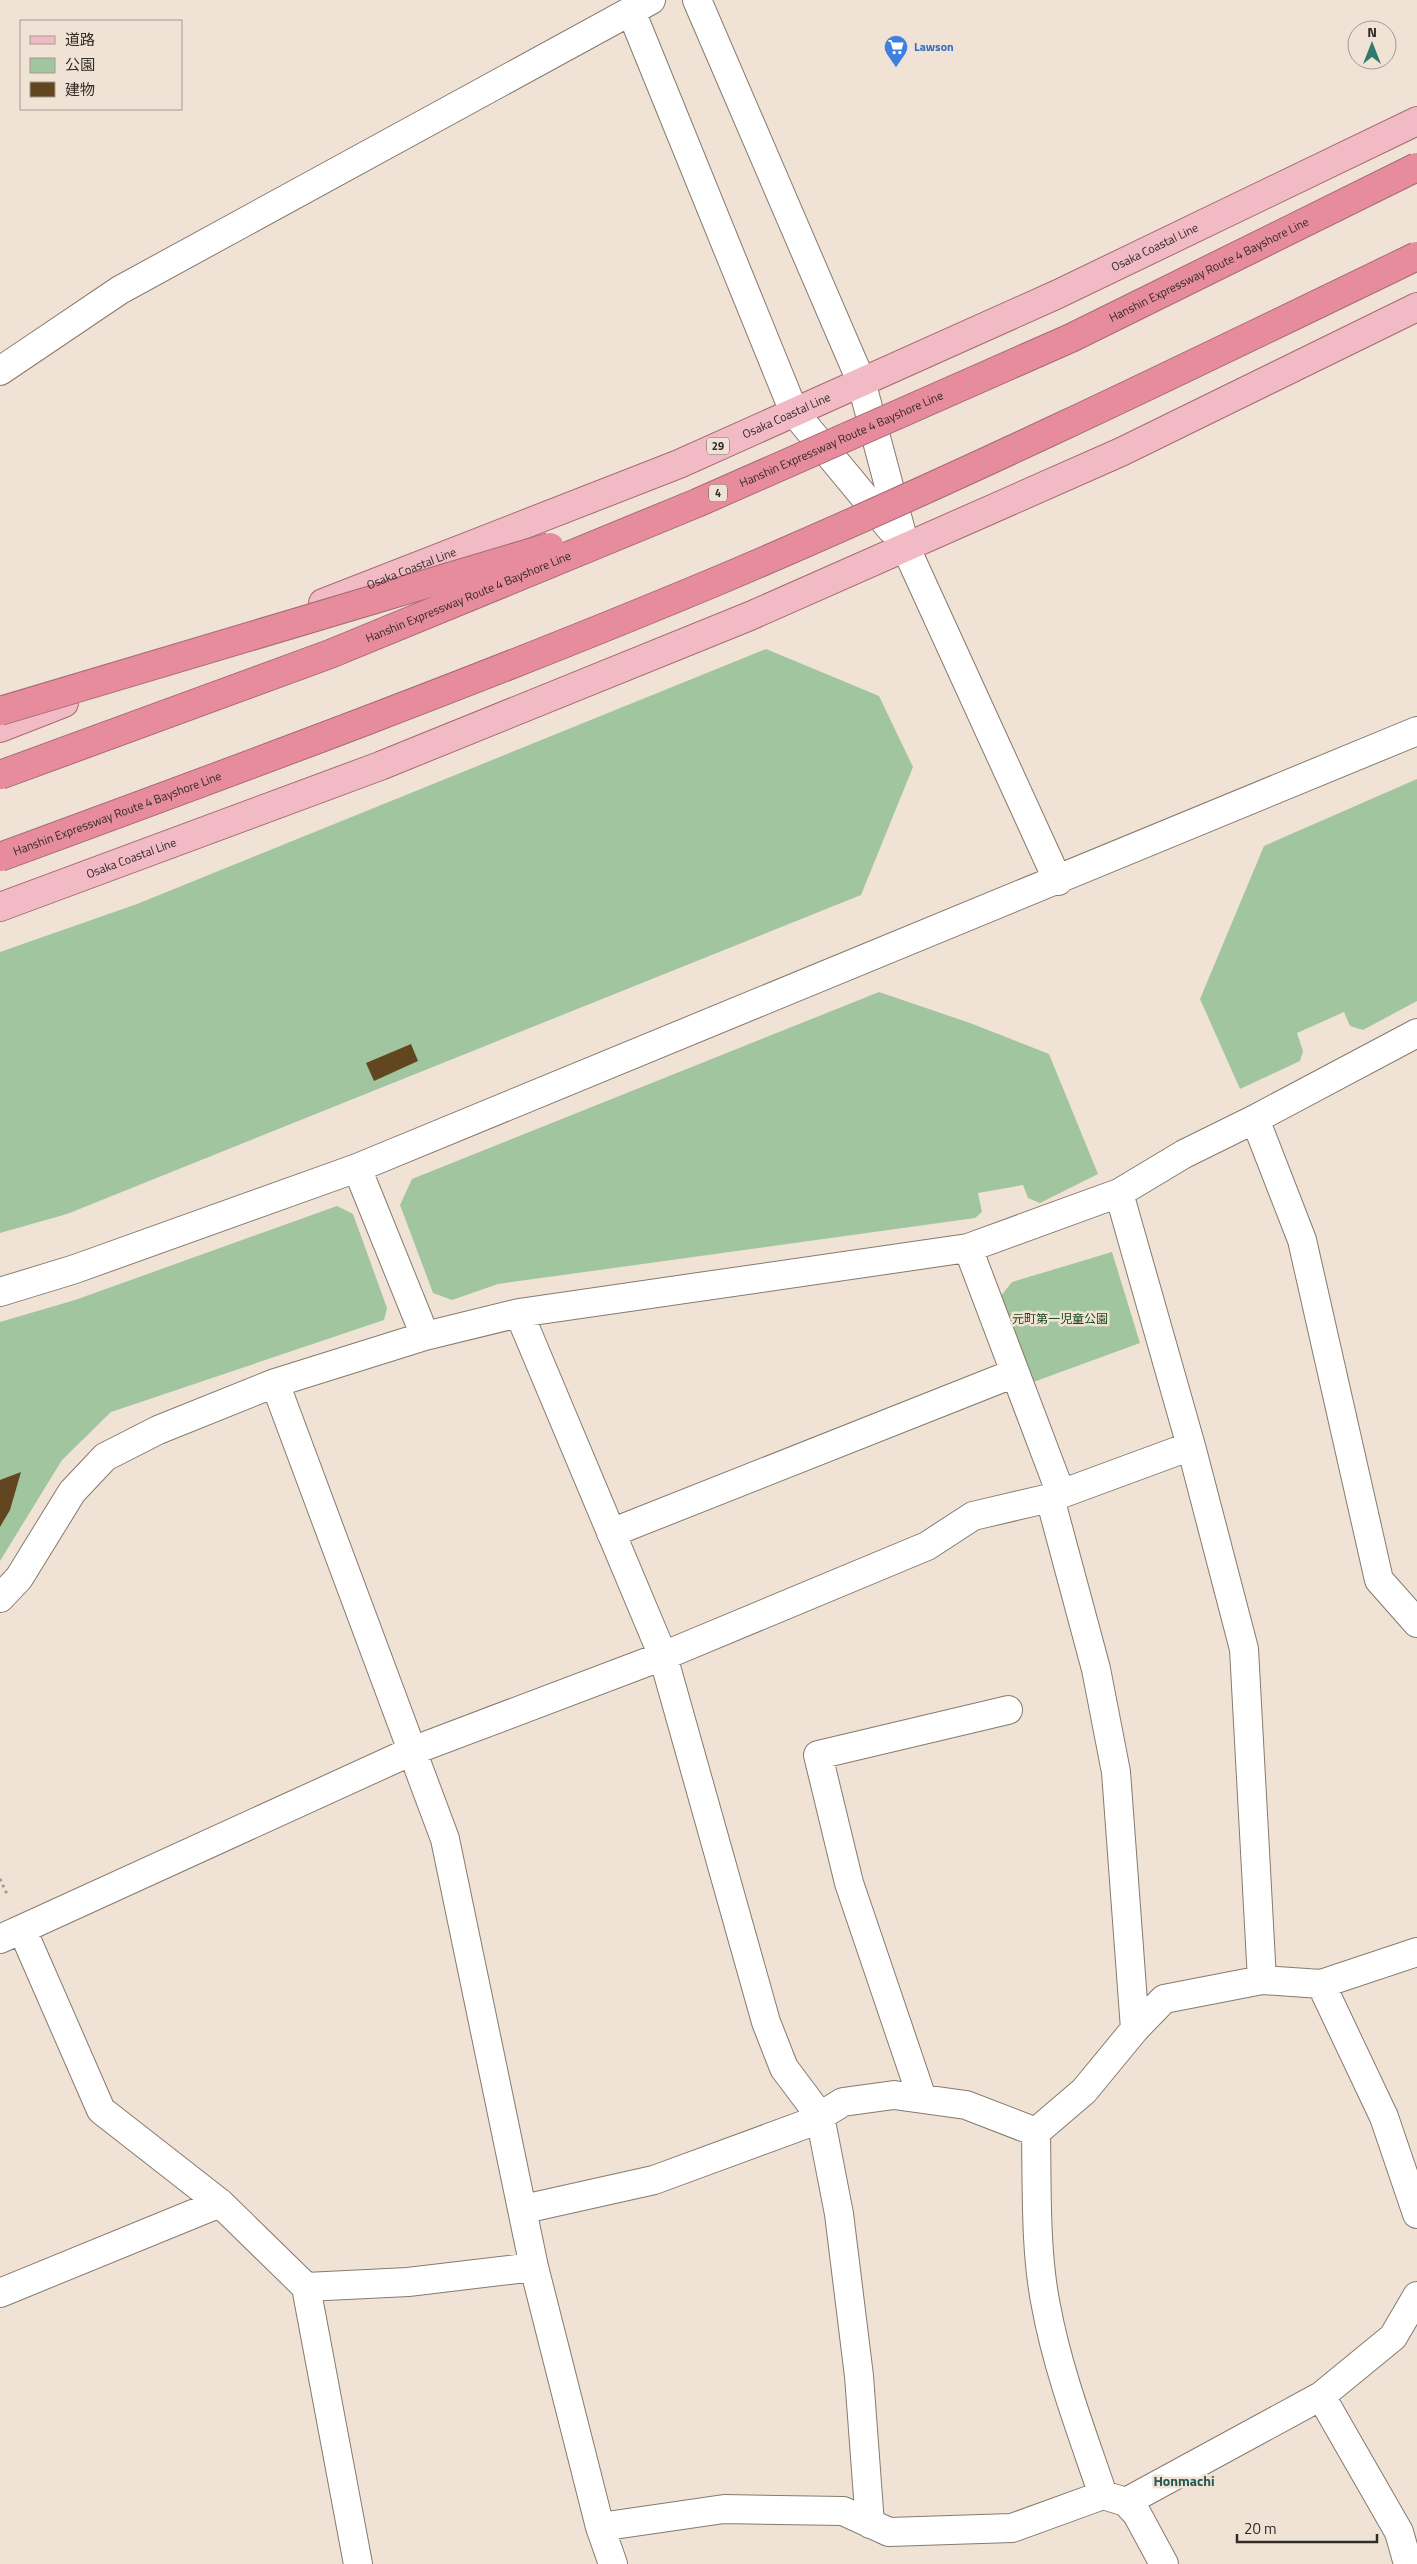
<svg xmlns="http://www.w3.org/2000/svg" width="1417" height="2564" viewBox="0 0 1417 2564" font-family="'Titillium Web','Noto Sans JP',sans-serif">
<rect width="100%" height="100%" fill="#f0e3d5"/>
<!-- green -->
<path fill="#a1c59f" d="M 766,649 L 879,696 L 913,767 L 861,895 L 67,1214 L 0,1233 L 0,952 L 137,904 Z
M 1417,779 L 1417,1001 L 1363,1030 L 1350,1026 L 1344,1012 L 1297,1033 L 1303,1051 L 1300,1061 L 1240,1089 L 1200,999 L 1264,846 Z
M 879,992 L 970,1023 L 1049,1054 L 1098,1174 L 1040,1203 L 1028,1198 L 1023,1185 L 978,1193 L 982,1212 L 975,1218 L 498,1284 L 452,1300 L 433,1293 L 400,1205 L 412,1179 Z
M 337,1206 L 353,1214 L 387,1308 L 384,1320 L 111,1412 L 62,1460 L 0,1561 L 0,1322 L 75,1300 Z
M 1112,1252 L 1140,1343 L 1028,1384 L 1000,1297 L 1012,1282 Z"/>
<!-- building -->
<path fill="#61461f" d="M 411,1044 L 418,1061 L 374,1081 L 366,1063 Z
M 21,1472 L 10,1510 L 0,1527 L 0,1480 Z"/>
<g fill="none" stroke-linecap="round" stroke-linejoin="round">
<defs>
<path id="minor" d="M 697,0 L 861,381 L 905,546 L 1058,881
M 631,11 L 794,412 L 891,529
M 0,371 L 120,290 L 651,0
M 1255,1119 L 1302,1240 L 1379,1580 L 1417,1623
M 357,1168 L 425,1336
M 1119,1193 L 1191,1446 L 1244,1649 L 1262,1980
M 968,1248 L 1061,1494
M 0,1292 L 75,1269 L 357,1168 L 1417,731
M 519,1313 L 663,1656 L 766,2022 L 784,2068 L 820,2116 L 839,2214 L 859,2376 L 870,2524
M 275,1383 L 445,1839 L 534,2267 L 600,2527 L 613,2564
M 1050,1498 L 1096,1669 L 1116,1772 L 1135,2029
M 611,1533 L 1015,1373
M 0,1598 L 19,1578 L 72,1492 L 105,1457 L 158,1430 L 275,1383 L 425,1336 L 519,1313 L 968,1248 L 1119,1193 L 1184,1154 L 1255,1119 L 1417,1033
M 22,1929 L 412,1751 L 663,1656 L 927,1546 L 973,1516 L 1050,1498 L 1191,1446
M 0,1939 L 22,1929 L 101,2110 L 220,2203 L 306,2287 L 358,2564
M 1321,1984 L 1384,2117 L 1417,2214
M 922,2098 L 849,1883 L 818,1755 L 1008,1710
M 1036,2132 C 1037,2187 1035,2252 1046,2306 C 1058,2371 1082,2433 1103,2495
M 524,2209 L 654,2180 L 809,2123 L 843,2102 L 894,2095 L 966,2105 L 1036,2132 L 1084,2091 L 1135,2029 L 1164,1999 L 1262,1980 L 1321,1984 L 1417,1952
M 306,2287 L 408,2282 L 534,2267
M 0,2293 L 220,2203
M 1321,2396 L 1399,2532 L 1408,2564
M 1126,2502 L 1321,2396 L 1393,2337 L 1417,2296
M 600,2527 L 724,2509 L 843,2511 L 889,2532 L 1012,2528 L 1103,2495 L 1126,2502 L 1137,2514 L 1164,2564"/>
<g id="major">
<path id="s1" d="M 323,603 L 679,464 L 1058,294 L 1417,121"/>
<path d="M 0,728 L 64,703"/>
<path id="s2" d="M 0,907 L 380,766 L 750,616 L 1121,452 L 1417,307"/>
</g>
</defs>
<!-- minor casing -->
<use href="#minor" stroke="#867a6e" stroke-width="30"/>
<!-- major casing -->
<use href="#major" stroke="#a76a74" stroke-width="30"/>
<!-- path -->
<path stroke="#a1978d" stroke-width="3" stroke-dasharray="2.5 4" stroke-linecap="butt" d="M 0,1879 L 7,1894"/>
<!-- minor -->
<use href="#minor" stroke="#fff" stroke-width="28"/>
<!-- major -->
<use href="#major" stroke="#f1bac4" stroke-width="28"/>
<defs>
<g id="highway-bridge">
<path d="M 0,711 L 550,547"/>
<path id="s3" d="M 0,775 L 330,654 L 697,503 L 1071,338 L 1417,167"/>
<path id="s4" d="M 0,857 C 245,767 489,677 729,576 C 962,477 1190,366 1417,256"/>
</g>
</defs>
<!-- highway-bridge casing -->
<use href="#highway-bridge" stroke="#a76a74" stroke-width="30" stroke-linecap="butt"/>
<!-- highway-bridge -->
<use href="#highway-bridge" stroke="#e78c9d" stroke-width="28"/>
</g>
<!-- icons -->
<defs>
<symbol id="supermarket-pin" viewBox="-11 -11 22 30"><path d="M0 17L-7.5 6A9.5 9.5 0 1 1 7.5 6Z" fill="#3f7fe0" stroke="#f0e3d5"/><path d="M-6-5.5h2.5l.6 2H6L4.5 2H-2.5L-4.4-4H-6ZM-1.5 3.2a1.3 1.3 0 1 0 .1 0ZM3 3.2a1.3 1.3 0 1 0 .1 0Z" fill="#fff"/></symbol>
</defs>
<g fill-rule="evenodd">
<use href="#supermarket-pin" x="882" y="33" width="28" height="38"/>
</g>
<g text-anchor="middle" stroke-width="5" stroke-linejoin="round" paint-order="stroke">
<!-- shield labels -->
<g fill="#f0e3d5" stroke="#6a635b" stroke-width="1">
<rect x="707" y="437.5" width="22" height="17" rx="4"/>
<rect x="709" y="484.5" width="18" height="17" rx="4"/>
</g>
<g font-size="11" font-weight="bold" fill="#312c27">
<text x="718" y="450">29</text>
<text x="718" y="497">4</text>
</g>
<!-- shop labels -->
<g font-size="12" font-weight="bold" fill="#366cbe" stroke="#f0e3d5" text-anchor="start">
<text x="914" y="51">Lawson</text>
</g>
<!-- street labels -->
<g font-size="12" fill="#312c27" stroke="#f0e3d5">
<text dy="4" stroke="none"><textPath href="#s1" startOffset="905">Osaka Coastal Line</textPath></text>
<text dy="4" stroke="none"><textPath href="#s3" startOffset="1311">Hanshin Expressway Route 4 Bayshore Line</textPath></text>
<text dy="4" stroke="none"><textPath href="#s1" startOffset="500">Osaka Coastal Line</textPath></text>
<text dy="4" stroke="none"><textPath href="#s3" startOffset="906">Hanshin Expressway Route 4 Bayshore Line</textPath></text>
<text dy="4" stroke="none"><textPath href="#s1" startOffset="95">Osaka Coastal Line</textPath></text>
<text dy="4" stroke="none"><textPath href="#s3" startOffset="501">Hanshin Expressway Route 4 Bayshore Line</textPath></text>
<text dy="4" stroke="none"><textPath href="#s4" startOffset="125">Hanshin Expressway Route 4 Bayshore Line</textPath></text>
<text dy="4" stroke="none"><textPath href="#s2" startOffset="140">Osaka Coastal Line</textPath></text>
</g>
<!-- park labels -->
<g font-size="12" fill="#154918" stroke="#f0e3d5">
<text x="1060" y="1323">元町第一児童公園</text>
</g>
<!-- neighbourhood labels -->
<g font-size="14" font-weight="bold" fill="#215952" stroke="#f0e3d5">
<text x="1184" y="2486">Honmachi</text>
</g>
</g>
<!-- legend -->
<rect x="20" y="20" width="162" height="90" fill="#f0e3d5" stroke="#a49a8f"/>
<rect x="30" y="36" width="25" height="8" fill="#f1bac4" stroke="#a49a8f"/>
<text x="65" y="45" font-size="15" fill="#312c27">道路</text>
<rect x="30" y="58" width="25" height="15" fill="#a1c59f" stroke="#a49a8f"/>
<text x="65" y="70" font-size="15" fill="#312c27">公園</text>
<rect x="30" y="82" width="25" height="15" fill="#61461f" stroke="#a49a8f"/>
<text x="65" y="95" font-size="15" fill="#312c27">建物</text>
<!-- north arrow -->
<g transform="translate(1372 45)"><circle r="24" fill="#f0e3d5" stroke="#a49a8f"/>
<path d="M0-4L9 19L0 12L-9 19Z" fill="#32796f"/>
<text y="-8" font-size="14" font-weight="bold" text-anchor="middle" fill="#312c27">N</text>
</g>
<!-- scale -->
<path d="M1237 2534v8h140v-8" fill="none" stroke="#312c27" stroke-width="2.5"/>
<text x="1244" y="2534" font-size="15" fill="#312c27" stroke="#f0e3d5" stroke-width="4" paint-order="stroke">20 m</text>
</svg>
